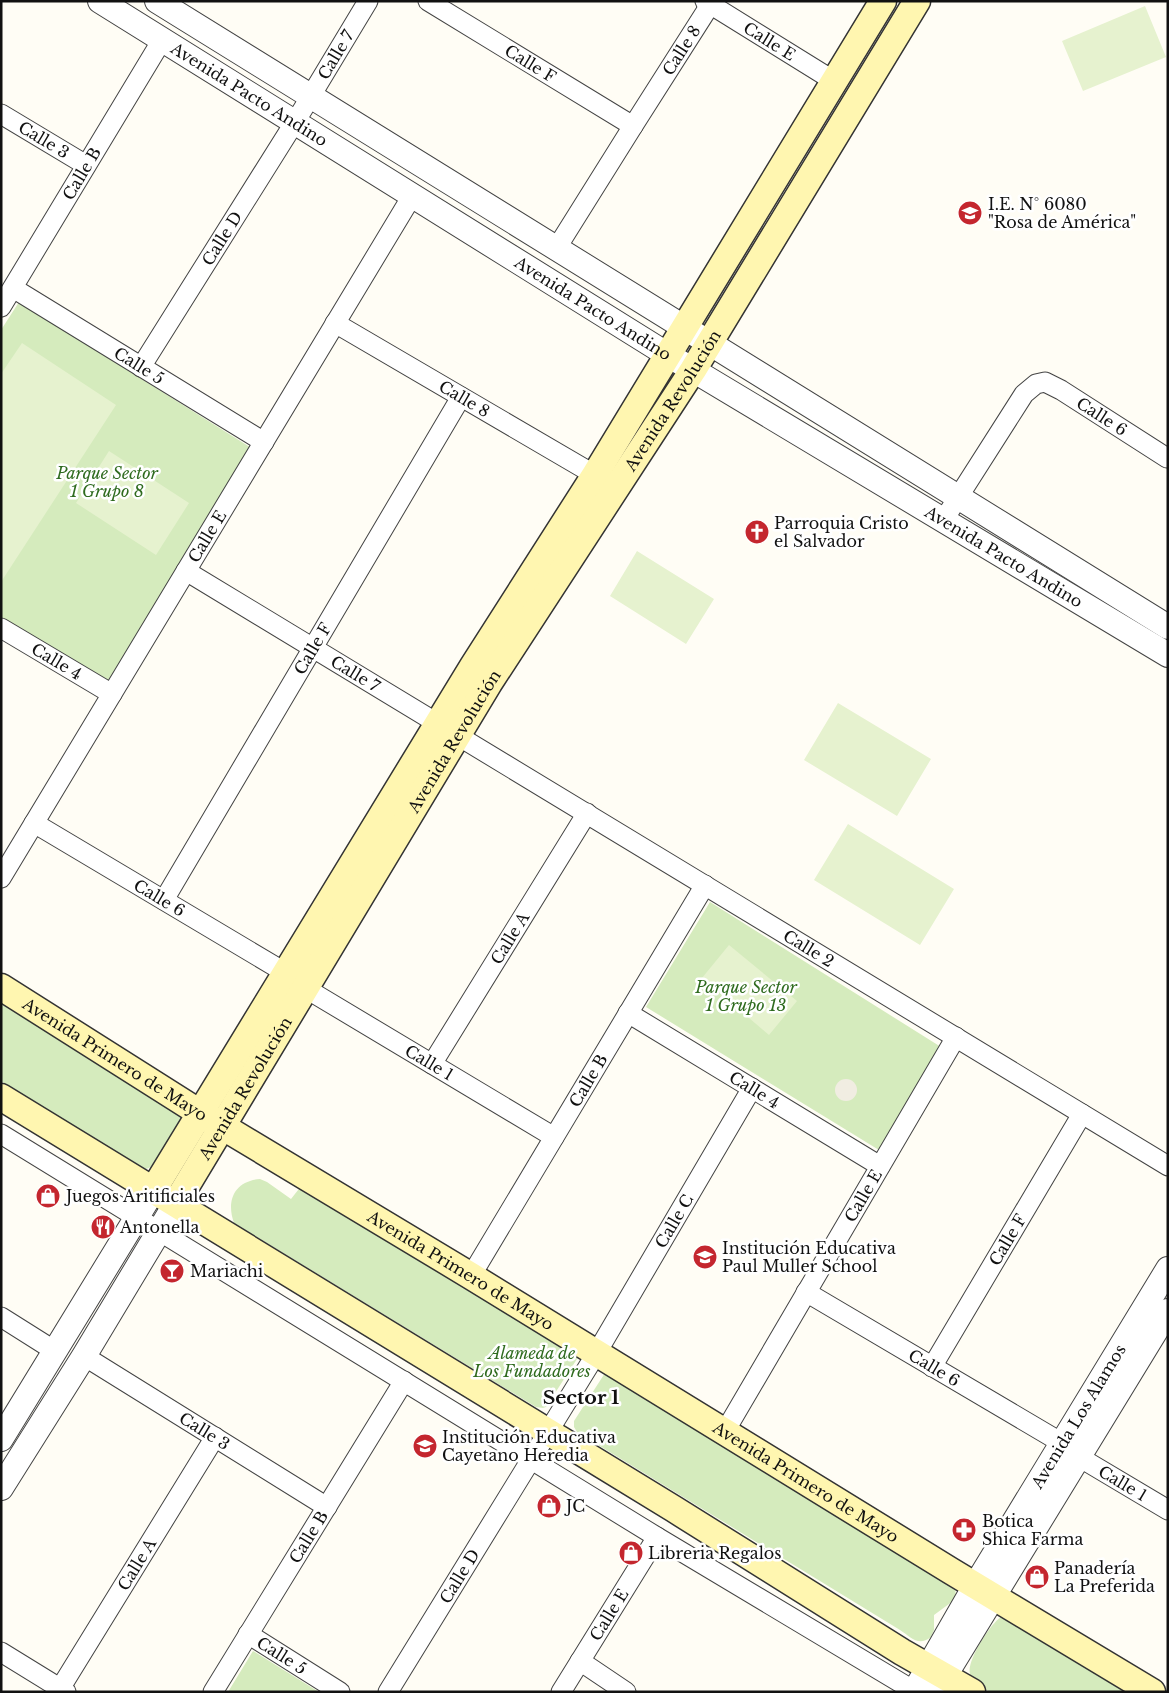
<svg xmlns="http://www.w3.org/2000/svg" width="1169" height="1693" viewBox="0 0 1169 1693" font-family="'Libre Baskerville',serif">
<rect width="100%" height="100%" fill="#fffdf5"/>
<!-- green -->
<path fill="#d5ebbd" d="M 19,302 L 253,449 L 109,682 L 1,617 L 1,330 Z
M 710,902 L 941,1047 L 879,1150 L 646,1007 Z
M 1,995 L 185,1118 L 156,1165 L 146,1169 L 138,1166 L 1,1081 Z
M 260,1179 L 267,1182 L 291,1199 L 302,1185 L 577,1352 L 577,1359 L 546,1407 L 543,1408 L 536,1407 L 234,1223 C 226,1201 234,1181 260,1179 Z
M 605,1373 L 955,1588 L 956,1597 L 953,1601 L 934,1615 L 934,1630 L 931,1637 C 918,1647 911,1637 900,1630 L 577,1432 L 574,1427 L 574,1421 Z
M 1001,1617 L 1007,1617 L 1137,1692 L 990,1692 C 983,1688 972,1683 970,1674 C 966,1662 990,1624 1001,1617 Z
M 253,1651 L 319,1692 L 228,1692 Z"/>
<!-- pitch -->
<path fill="#e6f2cf" d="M 1145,6 L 1166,57 L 1083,91 L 1062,41 Z
M 22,343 L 116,405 L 1,582 L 1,374 Z
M 109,451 L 189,503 L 156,555 L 76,503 Z
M 637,551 L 714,599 L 686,644 L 610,596 Z
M 838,703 L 931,759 L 897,816 L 804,760 Z
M 848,824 L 954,889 L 920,945 L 814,880 Z
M 729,945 L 797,1001 L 769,1035 L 702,978 Z"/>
<!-- plaza -->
<path fill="#f1ede2" d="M835 1090a11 11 0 1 1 22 0a11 11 0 1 1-22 0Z"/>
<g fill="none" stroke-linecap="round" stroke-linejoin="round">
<defs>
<g id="minor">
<path id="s1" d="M 428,1 L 633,126"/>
<path id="s2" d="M 705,1 L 834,81"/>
<path id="s3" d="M 1,114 L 86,165"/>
<path id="s4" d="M 556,249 L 633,126 L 710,5"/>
<path id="s5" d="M 13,288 L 264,442"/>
<path id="s6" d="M 1,307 L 162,40"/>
<path id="s7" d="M 335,323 L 595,475"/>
<path id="s8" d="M 141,367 L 303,109 L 368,1"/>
<path id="s9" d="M 943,521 L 1024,394 L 1036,384 L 1045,382 L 1061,390 L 1167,458"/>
<path id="s10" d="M 186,571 L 1168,1166"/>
<path id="s11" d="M 1,628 L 112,694"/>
<path id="s12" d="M 34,823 L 286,973"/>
<path id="s13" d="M 1,878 L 412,196"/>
<path id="s14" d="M 164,900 L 461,397"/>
<path id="s15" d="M 305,988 L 554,1137"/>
<path id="s16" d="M 628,1013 L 880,1166"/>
<path id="s17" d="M 432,1064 L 587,813"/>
<path d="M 1,1134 L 657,1537 L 916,1692"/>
<path id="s18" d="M 471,1276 L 705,885"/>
<path id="s19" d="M 806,1292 L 1062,1443"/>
<path d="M 1,1317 L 55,1351"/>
<path id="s20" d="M 84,1356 L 327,1507"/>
<path id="s21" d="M 932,1367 L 1082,1114"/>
<path id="s22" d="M 724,1433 L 956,1037"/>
<path id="s23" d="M 1079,1457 L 1168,1510"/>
<path id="s24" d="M 248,1634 L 340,1692"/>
<path d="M 1,1652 L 66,1692"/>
<path d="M 580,1661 L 626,1692"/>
<path id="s25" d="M 58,1692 L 215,1437"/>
<path id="s26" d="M 213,1692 L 404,1381"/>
<path id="s27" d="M 388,1692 L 596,1354 L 752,1088"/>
<path id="s28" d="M 561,1692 L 657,1537"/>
</g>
<g id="tertiary">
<path id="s29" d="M 100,1 L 668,355 L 1168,655"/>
<path d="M 157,1 L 1168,627"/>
<path d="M 1,1439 L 154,1189"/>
<path d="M 1,1488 L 84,1356 L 176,1203"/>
<path id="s30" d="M 914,1692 L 975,1586 L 1168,1269"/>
<path d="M 935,1692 L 1168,1311"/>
</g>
<g id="secondary">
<path id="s31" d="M 1,987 L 200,1113 L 471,1276 L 951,1571 L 1152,1692"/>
<path d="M 1,1097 L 674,1509 L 902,1652 L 972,1692"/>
<path d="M 154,1189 L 473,666 L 595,475 L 883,1"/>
<path id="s32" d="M 176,1203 L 489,683 L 693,370 L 917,1"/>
</g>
</defs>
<!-- minor casing -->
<use href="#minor" stroke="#444" stroke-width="21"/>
<!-- tertiary casing -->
<use href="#tertiary" stroke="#444" stroke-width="26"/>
<!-- secondary casing -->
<use href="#secondary" stroke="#333" stroke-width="29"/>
<!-- minor -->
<use href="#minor" stroke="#fff" stroke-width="19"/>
<!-- tertiary -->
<use href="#tertiary" stroke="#fff" stroke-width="24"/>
<!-- secondary -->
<use href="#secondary" stroke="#fff6b0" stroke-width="26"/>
</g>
<!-- icons -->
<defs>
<symbol id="school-disc" viewBox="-11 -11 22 22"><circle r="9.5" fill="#c4262e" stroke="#fff"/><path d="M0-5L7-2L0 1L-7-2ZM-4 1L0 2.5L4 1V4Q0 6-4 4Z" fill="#fff"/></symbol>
<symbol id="church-disc" viewBox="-11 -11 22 22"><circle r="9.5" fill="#c4262e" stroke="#fff"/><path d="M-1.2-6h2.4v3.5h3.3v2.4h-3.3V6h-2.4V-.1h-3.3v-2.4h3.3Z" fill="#fff"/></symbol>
<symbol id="shop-disc" viewBox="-11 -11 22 22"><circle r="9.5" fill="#c4262e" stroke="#fff"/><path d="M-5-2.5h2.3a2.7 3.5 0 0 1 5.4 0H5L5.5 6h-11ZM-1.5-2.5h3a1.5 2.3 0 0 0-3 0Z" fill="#fff"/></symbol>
<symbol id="restaurant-disc" viewBox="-11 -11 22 22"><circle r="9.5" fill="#c4262e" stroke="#fff"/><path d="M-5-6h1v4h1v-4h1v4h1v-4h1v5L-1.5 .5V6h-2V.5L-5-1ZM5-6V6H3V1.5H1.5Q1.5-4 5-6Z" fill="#fff"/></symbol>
<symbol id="bar-disc" viewBox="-11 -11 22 22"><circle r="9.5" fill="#c4262e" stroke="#fff"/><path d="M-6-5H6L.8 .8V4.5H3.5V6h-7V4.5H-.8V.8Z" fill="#fff"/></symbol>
<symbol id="pharmacy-disc" viewBox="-11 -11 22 22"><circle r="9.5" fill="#c4262e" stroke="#fff"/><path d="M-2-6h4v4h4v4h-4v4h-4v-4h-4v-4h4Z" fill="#fff"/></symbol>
</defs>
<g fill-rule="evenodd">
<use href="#school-disc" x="956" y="199" width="28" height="28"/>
<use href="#church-disc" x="743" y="518" width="28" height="28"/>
<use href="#shop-disc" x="34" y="1182" width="28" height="28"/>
<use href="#restaurant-disc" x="89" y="1213" width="28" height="28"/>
<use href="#school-disc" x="691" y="1243" width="28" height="28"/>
<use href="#bar-disc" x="158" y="1257" width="28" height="28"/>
<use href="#school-disc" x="411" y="1432" width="28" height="28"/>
<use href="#shop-disc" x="535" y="1492" width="28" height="28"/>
<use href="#pharmacy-disc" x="950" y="1516" width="28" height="28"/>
<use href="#shop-disc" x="617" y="1539" width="28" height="28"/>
<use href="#shop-disc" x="1023" y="1563" width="28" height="28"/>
</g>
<g text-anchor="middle" stroke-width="5" stroke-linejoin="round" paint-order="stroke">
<!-- street labels -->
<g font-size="16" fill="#111" stroke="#fff">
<text dy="6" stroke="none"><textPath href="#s2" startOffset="76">Calle E</textPath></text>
<text dy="6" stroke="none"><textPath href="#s4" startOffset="235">Calle 8</textPath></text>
<text dy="6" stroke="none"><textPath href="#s8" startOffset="368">Calle 7</textPath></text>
<text dy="6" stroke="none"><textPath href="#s1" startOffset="120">Calle F</textPath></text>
<text dy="6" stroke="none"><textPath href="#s29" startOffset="176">Avenida Pacto Andino</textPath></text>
<text dy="6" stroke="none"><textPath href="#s3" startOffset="50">Calle 3</textPath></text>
<text dy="6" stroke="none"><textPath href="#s6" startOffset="156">Calle B</textPath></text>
<text dy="6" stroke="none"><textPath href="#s8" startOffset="152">Calle D</textPath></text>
<text dy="6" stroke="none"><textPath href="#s29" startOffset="581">Avenida Pacto Andino</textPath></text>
<text dy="6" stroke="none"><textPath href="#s5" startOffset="148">Calle 5</textPath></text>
<text dy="6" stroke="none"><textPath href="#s7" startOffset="150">Calle 8</textPath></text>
<text dy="6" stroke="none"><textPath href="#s32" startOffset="944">Avenida Revolución</textPath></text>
<text dy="6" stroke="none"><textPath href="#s9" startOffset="242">Calle 6</textPath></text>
<text dy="6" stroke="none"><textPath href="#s13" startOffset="399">Calle E</textPath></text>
<text dy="6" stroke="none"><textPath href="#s29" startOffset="1061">Avenida Pacto Andino</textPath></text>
<text dy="6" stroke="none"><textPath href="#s14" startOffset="292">Calle F</textPath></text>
<text dy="6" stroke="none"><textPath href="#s11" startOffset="65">Calle 4</textPath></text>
<text dy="6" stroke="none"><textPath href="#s10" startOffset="198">Calle 7</textPath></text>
<text dy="6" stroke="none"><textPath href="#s32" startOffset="539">Avenida Revolución</textPath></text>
<text dy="6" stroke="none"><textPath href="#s12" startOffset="146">Calle 6</textPath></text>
<text dy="6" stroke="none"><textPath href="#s17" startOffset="148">Calle A</textPath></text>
<text dy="6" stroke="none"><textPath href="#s10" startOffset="728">Calle 2</textPath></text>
<text dy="6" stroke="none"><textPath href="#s31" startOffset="135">Avenida Primero de Mayo</textPath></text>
<text dy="6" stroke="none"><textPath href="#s15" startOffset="145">Calle 1</textPath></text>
<text dy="6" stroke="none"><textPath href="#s18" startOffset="228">Calle B</textPath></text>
<text dy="6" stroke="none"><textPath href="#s32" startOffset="134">Avenida Revolución</textPath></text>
<text dy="6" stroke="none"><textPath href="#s16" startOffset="148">Calle 4</textPath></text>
<text dy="6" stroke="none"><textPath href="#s22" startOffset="275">Calle E</textPath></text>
<text dy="6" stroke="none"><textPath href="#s27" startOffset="551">Calle C</textPath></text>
<text dy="6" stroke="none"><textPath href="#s21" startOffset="148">Calle F</textPath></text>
<text dy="6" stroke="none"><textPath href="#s31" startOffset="540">Avenida Primero de Mayo</textPath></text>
<text dy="6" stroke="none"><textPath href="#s19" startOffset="149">Calle 6</textPath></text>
<text dy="6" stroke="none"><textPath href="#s30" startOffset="321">Avenida Los Alamos</textPath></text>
<text dy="6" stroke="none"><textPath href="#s20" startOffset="142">Calle 3</textPath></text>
<text dy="6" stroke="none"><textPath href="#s31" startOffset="945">Avenida Primero de Mayo</textPath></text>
<text dy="6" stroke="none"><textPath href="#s23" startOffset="51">Calle 1</textPath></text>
<text dy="6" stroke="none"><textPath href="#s26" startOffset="182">Calle B</textPath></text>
<text dy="6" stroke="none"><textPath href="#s25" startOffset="150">Calle A</textPath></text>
<text dy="6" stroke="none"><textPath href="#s27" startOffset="136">Calle D</textPath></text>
<text dy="6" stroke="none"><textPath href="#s28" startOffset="91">Calle E</textPath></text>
<text dy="6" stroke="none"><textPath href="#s24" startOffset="40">Calle 5</textPath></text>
</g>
<!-- poi labels -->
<g font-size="16" fill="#111" stroke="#fff" text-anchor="start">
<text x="988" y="210">I.E. N° 6080<tspan x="988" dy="18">"Rosa de América"</tspan></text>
<text x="774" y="529">Parroquia Cristo<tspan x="774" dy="18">el Salvador</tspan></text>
<text x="66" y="1202">Juegos Aritificiales</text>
<text x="120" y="1233">Antonella</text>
<text x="722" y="1254">Institución Educativa<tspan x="722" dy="18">Paul Muller School</tspan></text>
<text x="190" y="1277">Mariachi</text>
<text x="442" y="1443">Institución Educativa<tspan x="442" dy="18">Cayetano Heredia</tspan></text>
<text x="566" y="1512">JC</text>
<text x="982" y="1527">Botica<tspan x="982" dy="18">Shica Farma</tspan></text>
<text x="648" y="1559">Libreria Regalos</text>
<text x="1054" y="1574">Panadería<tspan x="1054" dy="18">La Preferida</tspan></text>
</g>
<!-- park labels -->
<g font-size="16" font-style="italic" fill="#2f6b1f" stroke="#fff">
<text x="107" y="479">Parque Sector<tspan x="107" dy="18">1 Grupo 8</tspan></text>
<text x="746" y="993">Parque Sector<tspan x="746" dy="18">1 Grupo 13</tspan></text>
<text x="532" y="1359">Alameda de<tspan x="532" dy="18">Los Fundadores</tspan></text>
</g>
<!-- quarter labels -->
<g font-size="19" font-weight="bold" fill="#111" stroke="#fff">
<text x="581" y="1404">Sector 1</text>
</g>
</g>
<!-- border -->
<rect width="1169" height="1693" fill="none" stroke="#111111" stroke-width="5"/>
</svg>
